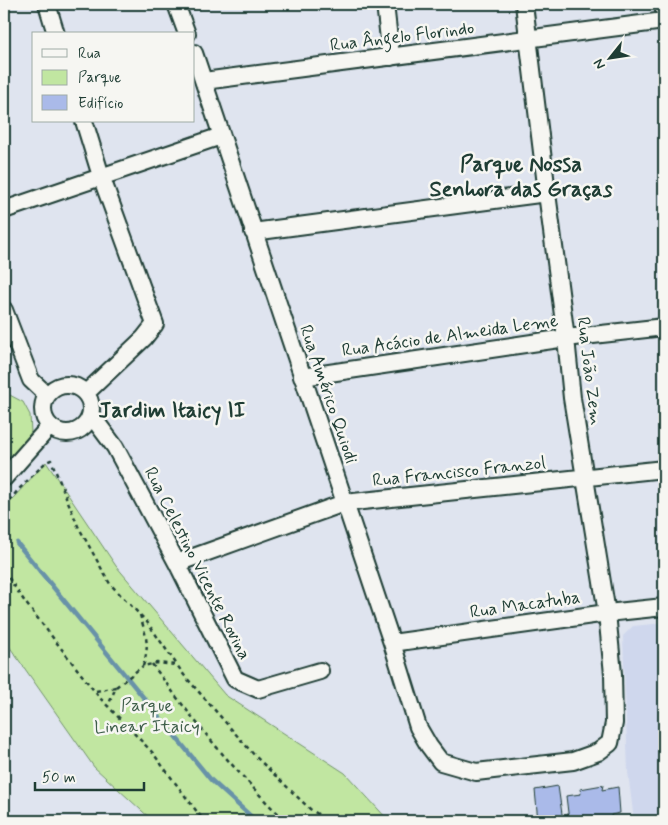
<svg xmlns="http://www.w3.org/2000/svg" width="668" height="825" viewBox="0 0 668 825" font-family="Mynerve,sans-serif">
<rect width="100%" height="100%" fill="#dfe4ef"/>
<filter id="ink" filterUnits="userSpaceOnUse"><feTurbulence type="fractalNoise" baseFrequency=".02" numOctaves="2"/><feDisplacementMap in="SourceGraphic" scale="10" xChannelSelector="R" yChannelSelector="G"/><feConvolveMatrix kernelMatrix="1 2 1 2 8 2 1 2 1" color-interpolation-filters="sRGB"/></filter>
<g filter="url(#ink)">
<!-- built -->
<path fill="#cfd7ed" d="M 664,623 L 664,821 L 634,821 L 628,772 L 623,636 L 633,626 Z"/>
<!-- green -->
<path fill="#c1e6a1" stroke="#70926a" d="M 4,392 L 23,402 L 30,415 L 31,432 L 21,447 L 4,464 Z
M 46,462 L 116,566 L 225,695 L 345,773 L 389,821 L 153,821 L 94,767 L 4,639 L 4,508 Z"/>
<g fill="none" stroke-linecap="round" stroke-linejoin="round">
<!-- stream -->
<path stroke="#6892a8" stroke-width="4.5" d="M 17,543 L 211,780 L 256,821"/>
</g>
<!-- building -->
<path fill="#aabae9" stroke="#1f3d34" d="M 603,785 L 602,790 L 618,787 L 620,813 L 611,815 L 612,821 L 569,821 L 566,796 L 581,794 L 580,789 Z
M 558,786 L 563,821 L 538,821 L 535,790 Z"/>
<g fill="none" stroke-linecap="round" stroke-linejoin="round">
<defs>
<path id="minor" d="M 47,4 L 56,34
M 176,4 L 187,34
M 385,4 L 391,57
M 663,4 L 664,10
M 194,53 L 392,643 L 418,727 L 429,746 L 441,762 L 476,772 L 573,761 L 598,752 L 610,743 L 614,723 L 613,674 L 607,613 L 572,398 L 566,338 L 547,193 L 524,4
M 204,81 L 664,21
M 84,121 L 101,176 L 155,324 L 144,338 L 86,393
M 4,210 L 221,136
M 253,232 L 547,193
M 4,310 L 31,380 L 47,395
M 302,377 L 566,338 L 664,327
M43 409a24 24 0 1 1 48 0a24 24 0 1 1-48 0Z
M 91,415 L 115,447 L 177,563 L 235,679 L 258,689 L 320,671
M 4,478 L 50,426
M 177,563 L 344,503 L 664,469
M 392,643 L 607,613 L 664,607"/>
</defs>
<!-- minor casing -->
<use href="#minor" stroke="#1f3d34" stroke-width="20"/>
<!-- path -->
<path stroke="#1f3d34" stroke-width="2.5" stroke-dasharray="4 4" stroke-linecap="butt" d="M 4,507 L 19,489 L 46,462 L 51,460 L 78,526 L 110,584 L 147,622 L 184,675 L 255,756 L 310,809 L 328,821
M 4,571 L 25,602 L 99,697 L 152,752 L 204,821
M 140,615 C 146,636 150,645 143,666 L 157,663 L 176,665
M 152,664 C 182,705 212,744 247,781 C 260,795 272,810 288,821
M 116,687 L 143,666
M 96,691 L 116,687 L 108,706"/>
<!-- minor -->
<use href="#minor" stroke="#f6f6f2" stroke-width="16"/>
</g>
</g>
<g text-anchor="middle" stroke-width="5" stroke-linejoin="round" paint-order="stroke">
<!-- street labels -->
<g font-size="18" fill="#1f3d34" stroke="#f6f6f2">
<text transform="translate(402 36) rotate(-7)" y="6">Rua Ângelo Florindo</text>
<text transform="translate(450 335) rotate(-8)" y="6">Rua Acácio de Almeida Leme</text>
<text transform="translate(590 371) rotate(83)" y="6">Rua João Zem</text>
<text transform="translate(329 394) rotate(71)" y="6">Rua Américo Quiodi</text>
<text transform="translate(459 471) rotate(-6)" y="6">Rua Francisco Franzol</text>
<text transform="translate(198 563) rotate(63)" y="6">Rua Celestino Vicente Rovina</text>
<text transform="translate(525 604) rotate(-8)" y="6">Rua Macatuba</text>
</g>
<!-- park labels -->
<g font-size="18" fill="#3f5f4a" stroke="#f6f6f2">
<text x="147" y="711">Parque<tspan x="147" dy="21">Linear Itaicy</tspan></text>
</g>
<!-- district labels -->
<g font-size="22" font-weight="bold" fill="#1f3d34" stroke="#f6f6f2">
<text x="521" y="171">Parque Nossa<tspan x="521" dy="25">Senhora das Graças</tspan></text>
<text x="172" y="417">Jardim Itaicy II</text>
</g>
</g>
<!-- margin -->
<rect width="668" height="825" fill="none" stroke="#f6f6f2" stroke-width="20"/>
<rect x="10" y="10" width="648" height="805" fill="none" stroke="#1f3d34" stroke-width="2" filter="url(#ink)"/>
<!-- legend -->
<rect x="32" y="32" width="162" height="90" fill="#f6f6f2" stroke="#a0aca6"/>
<rect x="42" y="49" width="25" height="8" fill="#f6f6f2" stroke="#a0aca6"/>
<text x="78" y="58" font-size="15" fill="#1f3d34">Rua</text>
<rect x="42" y="70" width="25" height="15" fill="#c1e6a1" stroke="#a0aca6"/>
<text x="78" y="82" font-size="15" fill="#1f3d34">Parque</text>
<rect x="42" y="95" width="25" height="15" fill="#aabae9" stroke="#a0aca6"/>
<text x="78" y="108" font-size="15" fill="#1f3d34">Edifício</text>
<!-- north arrow -->
<g transform="translate(610 58) rotate(240)" stroke="#f6f6f2" stroke-width="4" paint-order="stroke">
<path d="M0-4L9 19L0 12L-9 19Z" fill="#1f3d34"/>
<text y="-8" font-size="14" font-weight="bold" text-anchor="middle" fill="#1f3d34">N</text>
</g>
<!-- scale -->
<path d="M35 782v8h109v-8" fill="none" stroke="#1f3d34" stroke-width="2.5"/>
<text x="42" y="782" font-size="15" fill="#1f3d34" stroke="#f6f6f2" stroke-width="4" paint-order="stroke">50 m</text>
</svg>
